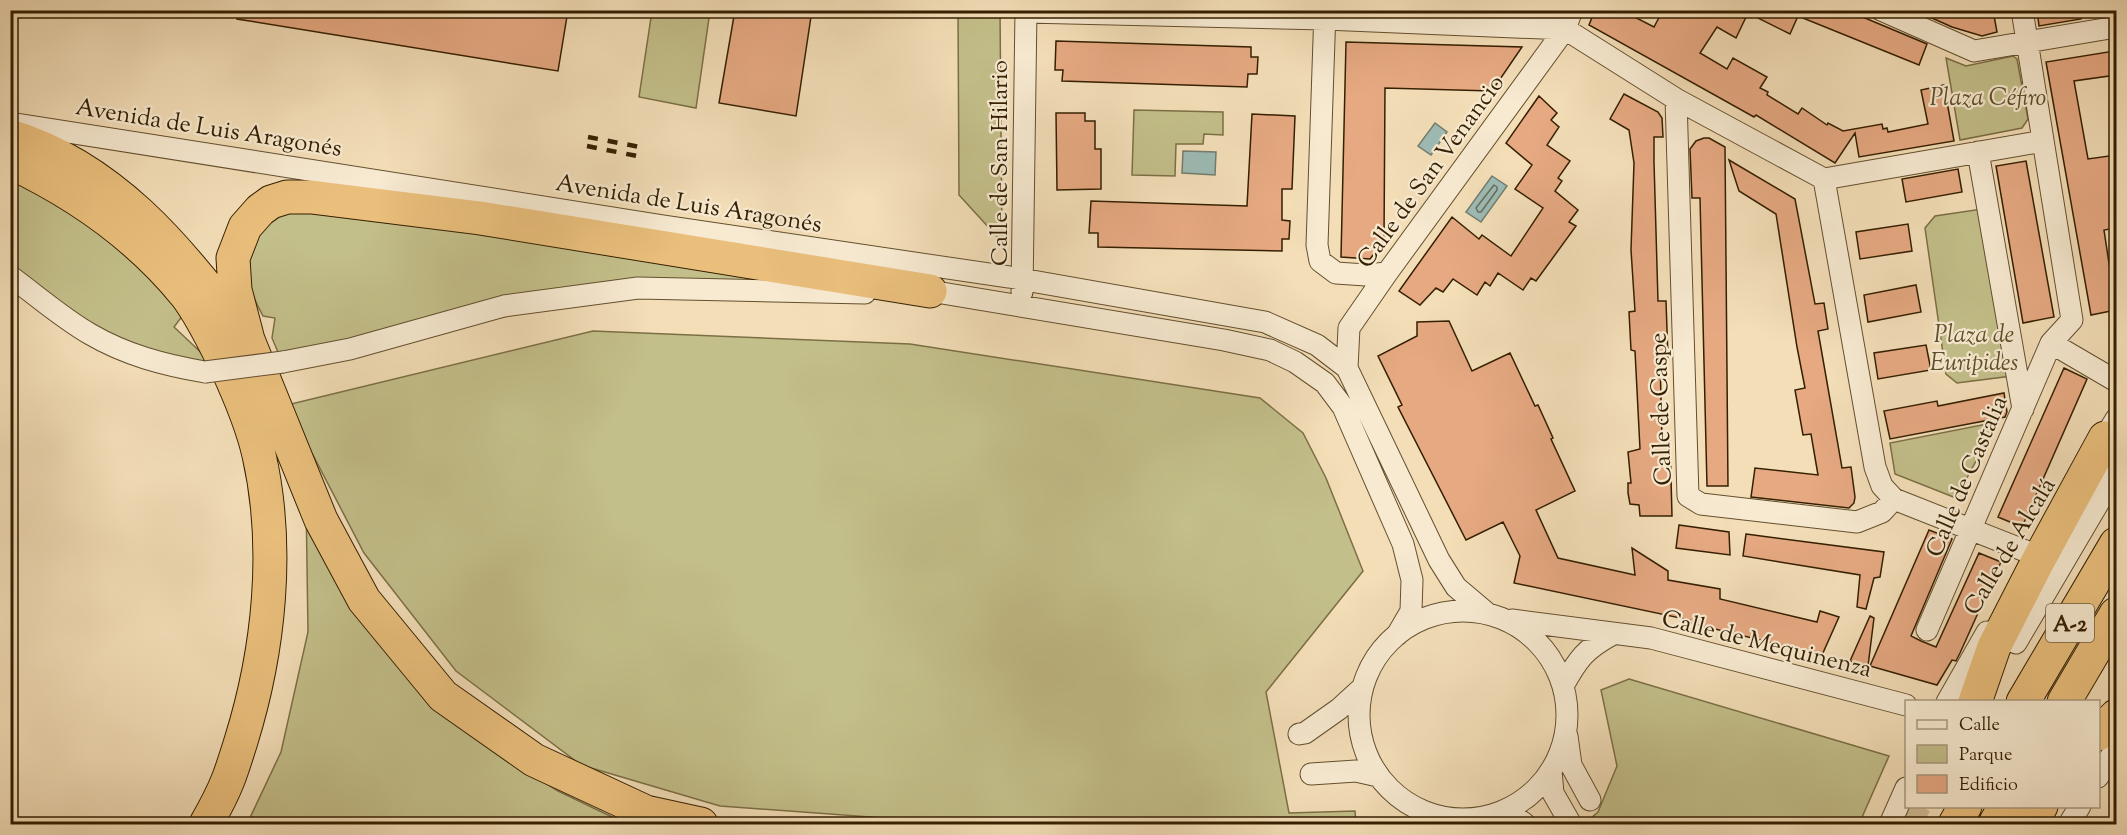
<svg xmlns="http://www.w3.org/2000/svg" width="2127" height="835" viewBox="0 0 2127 835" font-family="'Sorts Mill Goudy',serif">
<rect width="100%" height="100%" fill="#f3deb8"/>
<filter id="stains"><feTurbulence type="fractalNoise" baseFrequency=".00333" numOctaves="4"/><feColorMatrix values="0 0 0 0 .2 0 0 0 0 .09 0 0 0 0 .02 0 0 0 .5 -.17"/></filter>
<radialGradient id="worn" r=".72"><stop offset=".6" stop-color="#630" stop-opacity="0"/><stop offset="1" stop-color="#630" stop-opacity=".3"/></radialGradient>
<!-- green -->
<path fill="#c3bf8a" stroke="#7c6f45" stroke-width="1.5" d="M 652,11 L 710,11 L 696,108 L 639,97 Z
M 958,11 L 1000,11 L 1002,242 L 959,195 Z
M 2013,56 L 2017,59 L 2028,119 L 2022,128 L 1960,140 L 1946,58 L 1966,66 Z
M 1134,110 L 1223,112 L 1223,135 L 1204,134 L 1203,144 L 1176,144 L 1175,176 L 1132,175 Z
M 10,174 L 78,208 L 186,311 L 174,327 L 211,362 L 201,365 L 110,339 L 65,309 L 11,266 Z
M 293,206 L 330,210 L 774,281 L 703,281 L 280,357 L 272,338 L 275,318 L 263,316 C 245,284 236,247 268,219 C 275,213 286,210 293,206 Z
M 1982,209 L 2012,376 L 1957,383 L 1946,374 L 1925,228 L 1935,216 Z
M 593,331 L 910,344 L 1260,398 L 1303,433 L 1326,478 L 1363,571 L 1266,692 L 1289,813 L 1355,811 L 1356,824 L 965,824 L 720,806 L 581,765 L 456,671 L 364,553 L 287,405 Z
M 1997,422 L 1956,498 L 1895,474 L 1890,443 Z
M 306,498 L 422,693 L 483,744 L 558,791 L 627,824 L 247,824 L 281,752 L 308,632 Z
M 1629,679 L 1889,756 L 1859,824 L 1584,824 L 1598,812 L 1617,766 L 1601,690 Z"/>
<!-- water -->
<path fill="#9dbbb5" stroke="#737d6d" stroke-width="1.5" d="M 1435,123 L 1447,132 L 1431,155 L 1418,146 Z
M 1183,151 L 1216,152 L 1215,175 L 1182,173 Z
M 1492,176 L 1507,186 L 1481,222 L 1466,212 Z"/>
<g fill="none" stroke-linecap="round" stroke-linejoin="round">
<!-- shore -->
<path stroke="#686d5a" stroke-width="1.5" d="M 1494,185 L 1497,187 L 1497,190 L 1481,212 L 1478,212 L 1476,208 Z"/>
</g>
<!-- building -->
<path fill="#e6a982" stroke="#341f00" stroke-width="1.5" d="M 238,10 L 568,10 L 558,71 L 237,19 Z
M 735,10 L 812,10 L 796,116 L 719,103 Z
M 1595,10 L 1621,10 L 1654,27 L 1663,10 L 1846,10 L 1927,44 L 1919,65 L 1798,16 L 1790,34 L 1748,13 L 1736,38 L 1717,27 L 1700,53 L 1727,69 L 1733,58 L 1767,77 L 1760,88 L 1768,92 L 1767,95 L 1798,114 L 1802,108 L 1827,125 L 1828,123 L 1843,131 L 1882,124 L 1883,129 L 1887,128 L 1888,132 L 1928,124 L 1921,90 L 1944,85 L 1954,141 L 1859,157 L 1855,133 L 1835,163 L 1756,115 L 1754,117 L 1589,25 Z
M 1914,10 L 1993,10 L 1997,32 L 1982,36 L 1952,27 Z
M 2037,10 L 2080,10 L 2081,19 L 2039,26 Z
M 1056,41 L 1251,47 L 1251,57 L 1258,57 L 1257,74 L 1248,74 L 1247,87 L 1062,81 L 1063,70 L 1055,70 Z
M 1346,42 L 1522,47 L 1492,91 L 1385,88 L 1384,241 L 1370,259 L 1341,257 Z
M 2114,51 L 2116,75 L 2074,81 L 2088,159 L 2116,155 L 2116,228 L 2104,230 L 2116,310 L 2091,315 L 2046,62 Z
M 1624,94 L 1658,112 L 1662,118 L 1663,137 L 1654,137 L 1654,162 L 1658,301 L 1666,301 L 1667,330 L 1668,357 L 1660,357 L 1662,441 L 1670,440 L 1672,516 L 1640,516 L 1639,505 L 1630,504 L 1628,493 L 1628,483 L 1631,483 L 1628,452 L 1640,449 L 1635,351 L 1631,350 L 1629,312 L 1635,311 L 1631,250 L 1634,163 L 1629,130 L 1610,119 Z
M 1539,96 L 1557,113 L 1551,120 L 1559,127 L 1547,145 L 1570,161 L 1558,178 L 1562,181 L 1555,191 L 1578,210 L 1569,222 L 1576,226 L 1536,281 L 1531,278 L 1523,290 L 1498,273 L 1490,286 L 1485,282 L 1477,295 L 1453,279 L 1443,292 L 1436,288 L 1420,305 L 1399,291 L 1452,217 L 1479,239 L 1482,235 L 1511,256 L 1543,208 L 1515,189 L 1532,165 L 1506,143 Z
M 1056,113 L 1085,113 L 1085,121 L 1095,121 L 1095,149 L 1101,149 L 1101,189 L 1057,190 Z
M 1252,114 L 1295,116 L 1292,189 L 1282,189 L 1282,220 L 1290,221 L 1289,239 L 1282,239 L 1282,251 L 1098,247 L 1098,233 L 1089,233 L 1091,201 L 1247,206 Z
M 1704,138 L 1709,138 L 1725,147 L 1728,486 L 1707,486 L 1700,198 L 1692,198 L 1690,149 L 1696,141 Z
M 1729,160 L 1795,199 L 1815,304 L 1824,303 L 1828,329 L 1818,331 L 1842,468 L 1851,467 L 1855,497 L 1854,503 L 1849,508 L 1751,497 L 1755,468 L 1818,475 L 1811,434 L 1803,435 L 1795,390 L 1805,388 L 1797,347 L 1776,214 L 1739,191 Z
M 2026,161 L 2054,317 L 2023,323 L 1996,166 Z
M 1958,169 L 1962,192 L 1906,202 L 1902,179 Z
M 1908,224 L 1912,251 L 1860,259 L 1856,232 Z
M 1916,285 L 1921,312 L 1868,322 L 1864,295 Z
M 1449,321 L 1472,371 L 1510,353 L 1535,406 L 1538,405 L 1553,438 L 1551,439 L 1575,491 L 1536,510 L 1558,558 L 1635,575 L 1632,548 L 1668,571 L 1668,580 L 1720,589 L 1720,599 L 1817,622 L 1820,611 L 1839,617 L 1822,655 L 1690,623 L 1690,620 L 1514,583 L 1520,556 L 1503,522 L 1466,540 L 1398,407 L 1402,405 L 1378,356 L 1417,336 L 1417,322 Z
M 1926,345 L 1931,370 L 1878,379 L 1874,353 Z
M 2064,368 L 2087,379 L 2022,527 L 1998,517 Z
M 2004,393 L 2007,412 L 2005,417 L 1890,439 L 1884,411 L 1937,401 L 1938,406 Z
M 1679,525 L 1729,532 L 1730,555 L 1676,548 Z
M 1929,530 L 1952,539 L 1911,636 L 1921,641 L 1936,647 L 1979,553 L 2001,562 L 1960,653 L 1956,661 L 1952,660 L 1937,685 L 1870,666 Z
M 1746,534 L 1884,552 L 1880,577 L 1874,578 L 1866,609 L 1857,607 L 1860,575 L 1743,556 Z
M 1870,616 L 1874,618 L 1868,666 L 1850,661 Z"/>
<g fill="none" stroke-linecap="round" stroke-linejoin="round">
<!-- minor-tunnel -->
<path stroke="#cdb893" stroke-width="21" stroke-dasharray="21 10" stroke-linecap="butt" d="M 1910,824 L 1921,806"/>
<defs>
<path id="minor" d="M 1325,10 L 1317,245 L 1320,261 L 1336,273 L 1366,275 L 1387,273
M 1881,10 L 1974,51 L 2116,27
M 2022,10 L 2072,320 L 2051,343 L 2116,381
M 1026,12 L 1325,19 L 1565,29
M 1565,29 L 1676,99 L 1824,179 L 1875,467 L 1882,486 L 1894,499 L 2033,554
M 1676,99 L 1688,496 L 1701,504 L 1857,522 L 1882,512 L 1894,499
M 10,123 L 664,226 L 1009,277 L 1265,322 L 1317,345 L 1347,368 L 1439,560 L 1456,587 L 1488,614
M 1978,152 L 2023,409
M 1824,179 L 2043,141
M 10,276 C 36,295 62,318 90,334 C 126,355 164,365 205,372
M 917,292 L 930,291 L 1224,340 L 1270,350 L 1295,362 L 1325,383 L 1343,407 L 1403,544 L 1412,580 L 1411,611 L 1397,635
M 1022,292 L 1026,10
M 283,362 L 350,349 L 504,306 L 638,288 L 865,293
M 1347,368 L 1349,328 L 1387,273 L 1565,29 L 1572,10
M 2098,449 L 2116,419
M1359 715a104 104 0 1 1 208 0a104 104 0 1 1-208 0Z
M 1512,620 L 1651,638 L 1906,705
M 1927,630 L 2051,343
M 2016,643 L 2116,473
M 1563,686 C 1578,659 1585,649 1613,634
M 1947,702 L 1987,632
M 1299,734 L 1305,733 L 1339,709 L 1362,688
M 1567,736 L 1571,765 L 1590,800
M 1551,771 L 1553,793 L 1569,821
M 1311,774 L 1356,771 L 1378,776
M 2098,777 L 2116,748
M 1506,810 L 1525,824
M 1890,824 L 1906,788
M 2069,824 L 2080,806"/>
<path id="motorway" d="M 10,136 C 111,167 179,248 239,329
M 10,162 C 78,194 138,236 186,295 C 202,316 214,342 226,366 C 239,394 252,424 259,455 C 280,548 269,651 241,741 C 237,754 233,767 228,780 C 222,795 214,810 206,824
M 1975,702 L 1994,647 L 2038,561 L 2105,438
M 2023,702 L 2116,544
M 2064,702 L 2116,614
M 2098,734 L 2116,716
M 701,824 L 646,812 L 534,760 L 443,696 L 364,600 L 321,520 L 248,340 L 235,290 L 233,258 L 245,227 L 260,210 L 271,202 L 287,197 L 311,197 L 480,218 L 930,291
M 1955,824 L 1965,806
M 1995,824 L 2005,806
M 2029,824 L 2041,806"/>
</defs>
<!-- minor casing -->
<use href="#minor" stroke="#644f2e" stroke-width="23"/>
<!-- motorway casing -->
<use href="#motorway" stroke="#341f00" stroke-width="35"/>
<!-- minor -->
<use href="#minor" stroke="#f7ead1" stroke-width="21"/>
<!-- motorway -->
<use href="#motorway" stroke="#eabf7c" stroke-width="33"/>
<!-- rail -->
<path stroke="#341f00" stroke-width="4.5" stroke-dasharray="10 10" stroke-linecap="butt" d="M 588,137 L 645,148
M 587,146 L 642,157"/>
<defs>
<path id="minor-bridge" d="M 205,372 L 283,362"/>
</defs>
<!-- minor-bridge casing -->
<use href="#minor-bridge" stroke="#644f2e" stroke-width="23" stroke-linecap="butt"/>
<!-- minor-bridge -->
<use href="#minor-bridge" stroke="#f7ead1" stroke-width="21"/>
</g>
<g text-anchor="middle" stroke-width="4.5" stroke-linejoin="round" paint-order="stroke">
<!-- shield labels -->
<rect fill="#f7ead1" stroke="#6e5c3f" stroke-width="1.5" x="2046" y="604" width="48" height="38" rx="4.5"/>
<g font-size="22" font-weight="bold" fill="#341f00">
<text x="2070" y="631">A-2</text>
</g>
<!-- park labels -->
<g font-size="24" font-style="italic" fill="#5f4f29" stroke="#f7ead1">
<text x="1988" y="105">Plaza Céfiro</text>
<text x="1974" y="342">Plaza de<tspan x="1974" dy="28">Euripides</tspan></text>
</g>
<!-- street labels -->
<g font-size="24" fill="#341f00" stroke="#f7ead1">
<text transform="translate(209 127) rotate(9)" y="8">Avenida de Luis Aragonés</text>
<text transform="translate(999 163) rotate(-90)" y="8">Calle de San Hilario</text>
<text transform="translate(1430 171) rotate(-54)" y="8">Calle de San Venancio</text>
<text transform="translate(689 203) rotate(9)" y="8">Avenida de Luis Aragonés</text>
<text transform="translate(1660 409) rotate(-92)" y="8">Calle de Caspe</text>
<text transform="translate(1966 476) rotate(-67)" y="8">Calle de Castalia</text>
<text transform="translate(2009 546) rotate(-59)" y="8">Calle de Alcalá</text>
<text transform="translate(1767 643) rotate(14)" y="8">Calle de Mequinenza</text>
</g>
</g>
<!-- margin -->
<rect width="2127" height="835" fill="none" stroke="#f3deb8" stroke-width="36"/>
<rect x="12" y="12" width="2103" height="811" fill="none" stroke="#341f00" stroke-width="3"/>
<rect x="18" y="18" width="2091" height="799" fill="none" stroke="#341f00" stroke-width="1.5"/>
<!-- legend -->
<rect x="1905" y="700" width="195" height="108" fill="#f7ead1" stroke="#a9997d" stroke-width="1.5"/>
<rect x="1917" y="720" width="30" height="9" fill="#f7ead1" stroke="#a9997d" stroke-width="1.5"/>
<text x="1959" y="730" font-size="18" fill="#341f00">Calle</text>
<rect x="1917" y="745" width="30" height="18" fill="#c3bf8a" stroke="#a9997d" stroke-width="1.5"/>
<text x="1959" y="760" font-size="18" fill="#341f00">Parque</text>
<rect x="1917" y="775" width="30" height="18" fill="#e6a982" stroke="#a9997d" stroke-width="1.5"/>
<text x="1959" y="790" font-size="18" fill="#341f00">Edificio</text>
<rect width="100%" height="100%" filter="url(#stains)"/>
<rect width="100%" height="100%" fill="url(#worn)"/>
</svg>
